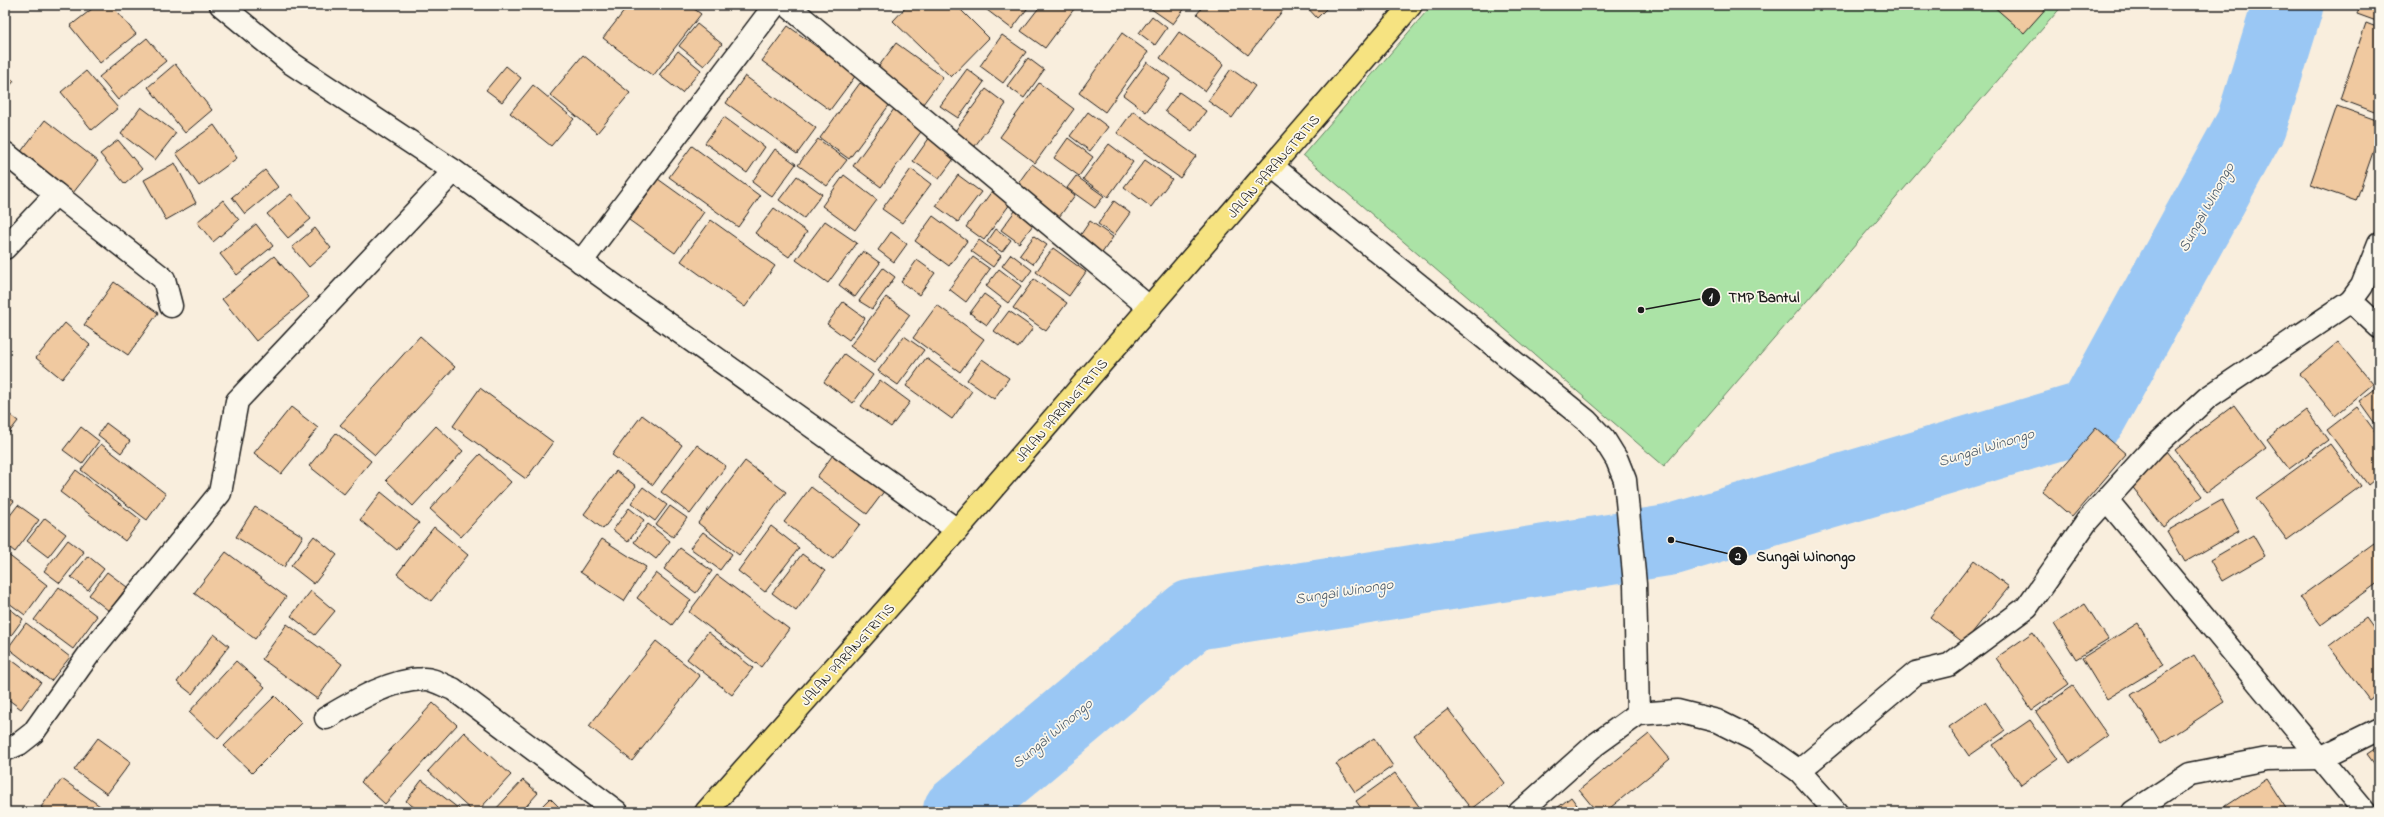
<svg xmlns="http://www.w3.org/2000/svg" width="2384" height="817" viewBox="0 0 2384 817" font-family="'Indie Flower',sans-serif">
	<style>
		.green { fill: #abe3a6; stroke: #648061 }
		.lines { fill: none; stroke-linecap: round; stroke-linejoin: round }
		.river { stroke: #9ac7f4; stroke-width: 71 }
		.building { fill: #f0c9a0; stroke: #1c1c1c }
		.street-casing { stroke: #1c1c1c; stroke-width: 25 }
		.primary-casing { stroke: #1c1c1c; stroke-width: 25 }
		.street { stroke: #fbf7ec; stroke-width: 22 }
		.primary { stroke: #f6e381; stroke-width: 22 }
		.labels { text-anchor: middle; stroke-width: 3.5; stroke-linejoin: round; paint-order: stroke }
		.street-label { font-size: 14px; fill: #1c1c1c; stroke: #fbf7ec }
		.water-label { font-size: 15px; font-style: italic; fill: #485868; stroke: #fbf7ec }
		.leader { fill: none; stroke: #1c1c1c; stroke-width: 1.5 }
		.callout-dot { fill: #1c1c1c; stroke: #fbf7ec; stroke-width: 1.5 }
		.mark-label { font-size: 12px; text-anchor: middle; font-weight: bold; fill: #fff }
		.callout-label { font-size: 15px; text-anchor: middle; font-weight: bold; fill: #1c1c1c; stroke: #fbf7ec; stroke-width: 3.5; stroke-linejoin: round; paint-order: stroke }
	</style>
	<rect width="100%" height="100%" fill="#f9eedd"/>
	<filter id="ink" filterUnits="userSpaceOnUse"><feTurbulence type="fractalNoise" baseFrequency=".025" numOctaves="2"/><feDisplacementMap in="SourceGraphic" scale="8" xChannelSelector="R" yChannelSelector="G"/><feConvolveMatrix kernelMatrix="1 2 1 2 8 2 1 2 1" color-interpolation-filters="sRGB"/></filter>
	<g filter="url(#ink)">
		<!-- green -->
		<polygon class="green" points="1432,5 2063,5 1664,466 1303,155"/>
		<g class="lines">
			<!-- river -->
			<polyline class="river" points="958,812 1192,615 1671,540 2092,415 2251,125 2288,5"/>
		</g>
		<!-- building -->
		<g class="building">
			<polygon points="97,5 111,5 136,34 100,63 70,26"/>
			<polygon points="629,5 689,5 701,14 653,76 603,38"/>
			<polygon points="908,5 956,5 989,38 951,77 893,21"/>
			<polygon points="984,5 1030,5 1012,29 983,7"/>
			<polygon points="1041,5 1077,5 1045,48 1021,31"/>
			<polygon points="1153,5 1181,5 1185,8 1173,24 1150,8"/>
			<polygon points="1204,5 1287,5 1248,55 1197,14"/>
			<polygon points="1305,5 1330,5 1317,18"/>
			<polygon points="1992,5 2049,5 2024,33"/>
			<polygon points="2360,5 2379,5 2379,22 2357,14"/>
			<polygon points="1152,16 1167,28 1155,45 1139,33"/>
			<polygon points="2366,23 2379,28 2377,113 2340,99"/>
			<polygon points="697,24 722,44 704,66 679,46"/>
			<polygon points="788,26 856,75 830,110 762,61"/>
			<polygon points="1179,32 1224,64 1205,91 1160,58"/>
			<polygon points="1122,33 1148,52 1105,112 1079,93"/>
			<polygon points="1002,35 1026,52 1003,83 980,66"/>
			<polygon points="147,38 166,61 118,100 99,77"/>
			<polygon points="896,43 943,77 923,104 876,70"/>
			<polygon points="678,51 701,70 682,93 659,75"/>
			<polygon points="583,55 630,93 597,133 550,95"/>
			<polygon points="1028,58 1044,70 1024,98 1007,86"/>
			<polygon points="1147,62 1170,79 1146,112 1123,95"/>
			<polygon points="175,64 212,110 185,133 148,87"/>
			<polygon points="506,66 521,78 502,102 486,90"/>
			<polygon points="967,69 984,82 958,118 940,106"/>
			<polygon points="1231,69 1255,86 1232,118 1208,101"/>
			<polygon points="86,71 118,108 92,130 61,92"/>
			<polygon points="5,74 14,81 5,92"/>
			<polygon points="745,76 816,128 797,154 726,103"/>
			<polygon points="860,83 890,104 849,159 820,138"/>
			<polygon points="1039,83 1074,109 1035,163 1000,137"/>
			<polygon points="533,85 574,119 551,146 510,113"/>
			<polygon points="986,89 1006,104 972,150 952,135"/>
			<polygon points="1179,92 1206,111 1192,131 1165,111"/>
			<polygon points="2337,106 2379,121 2379,135 2356,201 2310,185"/>
			<polygon points="141,107 176,133 155,160 121,134"/>
			<polygon points="894,109 923,129 881,187 853,166"/>
			<polygon points="1133,111 1196,156 1180,178 1117,133"/>
			<polygon points="1088,112 1108,127 1090,151 1070,136"/>
			<polygon points="724,117 765,147 747,173 705,143"/>
			<polygon points="45,120 98,161 73,193 20,153"/>
			<polygon points="214,125 237,158 199,186 176,153"/>
			<polygon points="930,137 956,156 939,179 913,161"/>
			<polygon points="1068,138 1093,157 1079,176 1054,158"/>
			<polygon points="818,139 847,160 827,186 798,165"/>
			<polygon points="118,140 142,169 125,184 100,154"/>
			<polygon points="1109,144 1133,162 1108,197 1083,179"/>
			<polygon points="692,146 760,196 738,227 669,177"/>
			<polygon points="775,149 796,164 772,197 752,182"/>
			<polygon points="1145,160 1172,179 1151,207 1124,187"/>
			<polygon points="175,163 196,203 166,220 144,180"/>
			<polygon points="1032,164 1075,195 1057,220 1014,189"/>
			<polygon points="911,169 931,184 902,223 882,209"/>
			<polygon points="265,170 278,187 245,214 232,197"/>
			<polygon points="844,175 877,200 855,230 822,206"/>
			<polygon points="958,175 981,192 958,222 936,206"/>
			<polygon points="797,176 822,194 804,218 779,200"/>
			<polygon points="1076,176 1104,196 1095,208 1067,188"/>
			<polygon points="658,179 704,212 675,253 629,220"/>
			<polygon points="992,191 1010,204 984,240 966,227"/>
			<polygon points="291,194 311,219 288,238 267,214"/>
			<polygon points="223,200 239,220 213,242 197,222"/>
			<polygon points="1114,201 1130,213 1114,235 1098,224"/>
			<polygon points="774,208 807,232 789,257 755,233"/>
			<polygon points="1015,211 1033,225 1019,243 1001,230"/>
			<polygon points="933,216 967,241 949,266 915,241"/>
			<polygon points="711,220 775,266 745,307 681,261"/>
			<polygon points="825,221 857,243 828,283 796,260"/>
			<polygon points="1090,221 1113,237 1100,256 1077,240"/>
			<polygon points="256,224 273,246 237,275 220,254"/>
			<polygon points="315,228 331,248 309,267 292,247"/>
			<polygon points="996,229 1011,240 1002,252 987,242"/>
			<polygon points="891,232 907,244 894,262 878,250"/>
			<polygon points="1034,236 1047,245 1033,264 1020,255"/>
			<polygon points="979,240 1001,256 993,267 971,251"/>
			<polygon points="1053,248 1086,272 1069,296 1036,272"/>
			<polygon points="863,251 880,263 855,297 839,285"/>
			<polygon points="1011,254 1032,270 1023,282 1002,266"/>
			<polygon points="274,256 309,297 256,341 222,299"/>
			<polygon points="973,257 990,269 966,302 949,289"/>
			<polygon points="917,260 935,273 919,295 901,282"/>
			<polygon points="883,268 895,277 872,309 859,301"/>
			<polygon points="999,269 1021,286 1008,303 986,286"/>
			<polygon points="1034,279 1067,303 1046,331 1013,308"/>
			<polygon points="114,282 158,313 128,355 84,325"/>
			<polygon points="984,294 1001,306 987,325 970,313"/>
			<polygon points="886,297 910,315 874,363 850,346"/>
			<polygon points="843,302 865,318 849,340 827,324"/>
			<polygon points="937,305 984,339 960,372 913,338"/>
			<polygon points="1009,311 1033,328 1018,348 994,331"/>
			<polygon points="65,323 90,345 62,379 36,358"/>
			<polygon points="420,336 455,367 375,455 340,425"/>
			<polygon points="904,336 924,350 898,385 878,371"/>
			<polygon points="2338,342 2373,384 2335,416 2300,374"/>
			<polygon points="844,354 873,375 853,403 824,382"/>
			<polygon points="926,358 972,391 952,419 906,386"/>
			<polygon points="982,359 1009,378 994,399 967,380"/>
			<polygon points="880,380 910,402 891,427 861,406"/>
			<polygon points="2379,386 2379,429 2359,401"/>
			<polygon points="480,388 553,442 526,479 453,426"/>
			<polygon points="2234,405 2266,448 2207,492 2175,450"/>
			<polygon points="291,407 318,428 281,474 254,453"/>
			<polygon points="2357,407 2379,437 2379,476 2368,485 2327,430"/>
			<polygon points="2306,410 2328,440 2289,469 2267,439"/>
			<polygon points="5,411 18,421 5,438"/>
			<polygon points="642,415 682,445 653,485 612,455"/>
			<polygon points="106,423 130,441 121,453 98,435"/>
			<polygon points="436,426 463,451 413,506 386,480"/>
			<polygon points="81,427 99,441 82,464 63,450"/>
			<polygon points="2096,428 2126,454 2072,517 2042,491"/>
			<polygon points="336,433 371,461 344,494 309,466"/>
			<polygon points="101,444 166,494 147,520 81,470"/>
			<polygon points="2330,444 2361,486 2287,540 2256,498"/>
			<polygon points="697,445 726,466 690,514 661,492"/>
			<polygon points="2167,451 2202,496 2163,527 2128,481"/>
			<polygon points="835,452 885,490 867,514 817,477"/>
			<polygon points="480,454 511,482 461,537 430,509"/>
			<polygon points="745,461 786,492 739,555 698,523"/>
			<polygon points="76,470 141,520 125,541 60,492"/>
			<polygon points="616,471 636,486 603,529 584,514"/>
			<polygon points="643,487 667,505 655,521 631,503"/>
			<polygon points="811,487 860,524 833,559 784,522"/>
			<polygon points="381,492 419,523 397,550 360,520"/>
			<polygon points="5,494 14,501 5,512"/>
			<polygon points="2222,500 2239,531 2185,562 2167,531"/>
			<polygon points="18,505 39,520 15,552 5,544 5,522"/>
			<polygon points="670,506 687,518 673,537 656,525"/>
			<polygon points="255,507 303,536 284,567 236,537"/>
			<polygon points="629,508 644,520 628,542 613,530"/>
			<polygon points="45,518 66,534 48,557 27,541"/>
			<polygon points="648,524 670,541 656,559 634,542"/>
			<polygon points="771,526 799,548 765,592 738,571"/>
			<polygon points="434,527 468,555 431,601 397,574"/>
			<polygon points="703,532 732,554 720,570 690,548"/>
			<polygon points="2253,535 2265,556 2222,581 2210,560"/>
			<polygon points="314,536 337,555 314,584 291,566"/>
			<polygon points="602,539 646,567 624,601 580,572"/>
			<polygon points="68,540 84,552 60,583 44,571"/>
			<polygon points="2374,543 2379,549 2379,582 2321,625 2300,597"/>
			<polygon points="680,548 712,571 696,593 664,569"/>
			<polygon points="226,552 286,597 255,639 194,593"/>
			<polygon points="7,554 47,585 25,615 5,600"/>
			<polygon points="802,554 825,571 796,611 772,593"/>
			<polygon points="88,556 104,569 88,590 71,577"/>
			<polygon points="1974,560 2009,587 1964,643 1930,617"/>
			<polygon points="107,572 127,587 109,611 89,595"/>
			<polygon points="656,573 691,600 672,625 637,598"/>
			<polygon points="717,575 789,629 761,667 689,612"/>
			<polygon points="59,587 97,616 73,649 34,620"/>
			<polygon points="311,591 335,611 315,635 291,616"/>
			<polygon points="2085,604 2108,639 2076,659 2054,624"/>
			<polygon points="5,605 23,619 7,641 5,639"/>
			<polygon points="2366,618 2379,636 2379,692 2369,700 2329,646"/>
			<polygon points="26,623 70,657 51,681 8,648"/>
			<polygon points="2138,623 2163,665 2107,699 2082,658"/>
			<polygon points="287,624 342,664 317,699 262,659"/>
			<polygon points="708,632 753,668 732,695 687,659"/>
			<polygon points="2033,632 2069,684 2032,710 1996,658"/>
			<polygon points="214,634 229,646 192,694 177,682"/>
			<polygon points="656,641 700,676 632,761 589,726"/>
			<polygon points="5,655 41,682 21,709 5,697"/>
			<polygon points="2194,655 2224,702 2161,743 2131,695"/>
			<polygon points="236,661 265,687 218,739 189,712"/>
			<polygon points="2073,686 2108,736 2070,763 2036,712"/>
			<polygon points="275,696 302,723 252,773 224,746"/>
			<polygon points="1985,702 2005,731 1969,756 1949,727"/>
			<polygon points="433,703 457,725 385,804 361,782"/>
			<polygon points="5,705 10,709 5,716"/>
			<polygon points="1448,709 1505,783 1471,809 1414,735"/>
			<polygon points="2030,720 2058,759 2021,785 1993,745"/>
			<polygon points="464,732 511,775 477,812 473,812 428,771"/>
			<polygon points="1649,734 1670,759 1605,812 1597,812 1579,790"/>
			<polygon points="98,738 131,762 107,794 74,770"/>
			<polygon points="1374,738 1393,766 1355,792 1336,764"/>
			<polygon points="2379,746 2379,770 2367,754"/>
			<polygon points="1395,773 1423,812 1364,812 1356,801"/>
			<polygon points="62,779 100,806 95,812 48,812 41,807"/>
			<polygon points="2267,779 2287,810 2283,812 2217,812"/>
			<polygon points="422,780 463,812 420,812 406,801"/>
			<polygon points="523,780 538,793 521,812 493,812"/>
			<polygon points="1571,797 1582,812 1552,812"/>
			<polygon points="550,798 564,812 536,812"/>
		</g>
		<g class="lines">
			<!-- street casing -->
			<g class="street-casing">
				<g id="street">
					<polyline points="221,5 291,63 454,171 957,530"/>
					<polyline points="787,5 1150,308"/>
					<polyline points="5,153 56,194 5,248"/>
					<polyline points="1272,166 1587,421 1604,439 1617,460 1625,480 1635,584 1638,714"/>
					<polyline points="56,194 164,279 171,306"/>
					<polyline points="2379,243 2362,286 2351,301 2379,327"/>
					<polyline points="581,262 775,5"/>
					<polyline points="2107,500 2365,812"/>
					<path d="M 326,718 C 355,701 389,680 423,679 C 432,678 444,686 453,689 L 617,812"/>
					<polyline points="5,750 19,744 33,733 92,650 220,493 237,401 454,171"/>
					<polyline points="1799,771 1916,673 1949,665 2027,607 2087,521 2154,447 2207,398 2351,301"/>
					<polyline points="1520,812 1595,745 1638,714 1677,711 1717,721 1755,740 1799,771 1836,812"/>
					<polyline points="2133,812 2190,774 2267,759 2320,758 2379,729"/>
				</g>
			</g>
			<!-- primary casing -->
			<g class="primary-casing">
				<polyline id="primary" points="706,812 957,530 1411,5"/>
			</g>
			<!-- street -->
			<use href="#street" class="street"/>
			<!-- primary -->
			<use href="#primary" class="primary"/>
		</g>
	</g>
	<g class="labels">
		<!-- street labels -->
		<g class="street-label">
			<text transform="translate(1273 166) rotate(-49)" y="5">JALAN PARANGTRITIS</text>
			<text transform="translate(1061 410) rotate(-49)" y="5">JALAN PARANGTRITIS</text>
			<text transform="translate(847 654) rotate(-48)" y="5">JALAN PARANGTRITIS</text>
		</g>
		<!-- water labels -->
		<g class="water-label">
			<text transform="translate(2206 207) rotate(-61)" y="5">Sungai Winongo</text>
			<text transform="translate(1986 447) rotate(-17)" y="5">Sungai Winongo</text>
			<text transform="translate(1344 591) rotate(-9)" y="5">Sungai Winongo</text>
			<text transform="translate(1052 733) rotate(-40)" y="5">Sungai Winongo</text>
		</g>
	</g>
	<!-- callouts -->
	<path class="leader" d="M1641 310L1711 297M1671 540L1738 556"/>
	<g class="callout-dot">
		<circle cx="1641" cy="310" r="4"/>
		<circle cx="1671" cy="540" r="4"/>
		<circle cx="1711" cy="297" r="10"/>
		<circle cx="1738" cy="556" r="10"/>
	</g>
	<g class="mark-label">
		<text x="1711" y="301">1</text>
		<text x="1738" y="560">2</text>
	</g>
	<g class="callout-label">
		<text x="1764" y="302">TMP Bantul</text>
		<text x="1806" y="561">Sungai Winongo</text>
	</g>
	<!-- margin -->
	<rect width="2384" height="817" fill="none" stroke="#fbf7ec" stroke-width="20"/>
	<rect x="10" y="10" width="2364" height="797" fill="none" stroke="#1c1c1c" stroke-width="1.5" filter="url(#ink)"/>
</svg>
